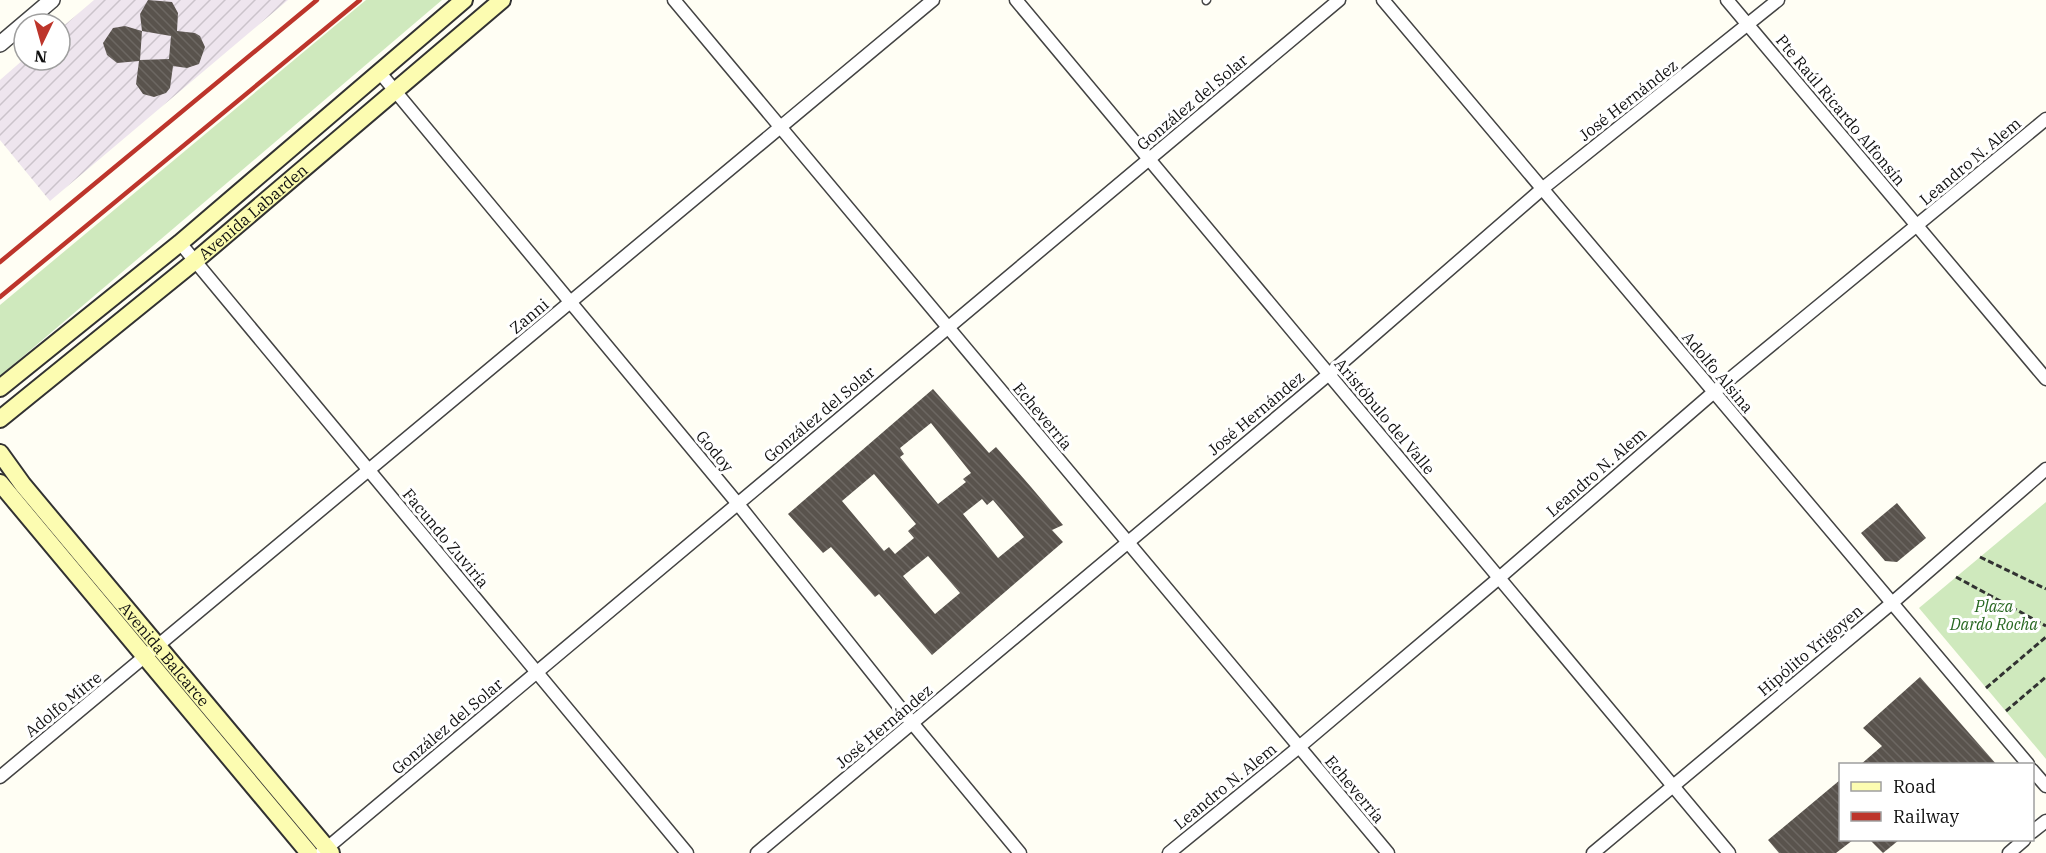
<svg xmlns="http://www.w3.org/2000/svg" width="2046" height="853" viewBox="0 0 2046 853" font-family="'IBM Plex Serif',serif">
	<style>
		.industrial { fill: url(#industrial-furrows) }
		.grass { fill: #cfe9bd }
		.building { fill: url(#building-back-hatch); fill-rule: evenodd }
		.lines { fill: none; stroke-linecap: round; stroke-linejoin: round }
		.service-casing { stroke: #434343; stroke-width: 9 }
		.minor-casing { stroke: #434343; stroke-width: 15 }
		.tertiary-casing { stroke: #434343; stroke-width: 18 }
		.secondary-casing { stroke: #323232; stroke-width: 20 }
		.path { stroke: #323232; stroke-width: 3; stroke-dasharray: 6 3; stroke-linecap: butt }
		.service { stroke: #fff; stroke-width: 6 }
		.minor { stroke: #fff; stroke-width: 12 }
		.tertiary { stroke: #fff; stroke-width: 15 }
		.secondary { stroke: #fcfcb1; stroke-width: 16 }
		.rail { stroke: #bd352b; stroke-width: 4.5 }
		.labels { text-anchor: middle; stroke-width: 6; stroke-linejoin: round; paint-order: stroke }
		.street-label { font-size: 16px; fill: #101010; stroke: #fff }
		.park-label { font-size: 16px; font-style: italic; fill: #276721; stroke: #fff }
	</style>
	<defs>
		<pattern id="industrial-furrows" width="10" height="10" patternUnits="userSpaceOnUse" patternTransform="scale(1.5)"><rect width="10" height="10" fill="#eee5ee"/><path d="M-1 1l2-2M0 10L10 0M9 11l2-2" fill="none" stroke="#cbc3cb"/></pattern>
		<pattern id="building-back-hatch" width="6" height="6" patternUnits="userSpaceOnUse" patternTransform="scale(1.5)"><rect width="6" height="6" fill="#59534d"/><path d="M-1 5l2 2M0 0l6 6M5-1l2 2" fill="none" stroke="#6c6762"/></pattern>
	</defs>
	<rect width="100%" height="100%" fill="#fffef4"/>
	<!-- industrial -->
	<polygon class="industrial" points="94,0 288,0 50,201 0,140 0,80 24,59 60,60 60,29"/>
	<!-- grass -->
	<g class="grass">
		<polygon points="366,0 442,0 0,376 0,305"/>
		<polygon points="2046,502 2046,759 1919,608"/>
	</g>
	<!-- building -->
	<g class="building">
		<polygon points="148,0 172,2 178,13 177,31 195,33 200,36 205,47 199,64 187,68 173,66 170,88 166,93 154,97 143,94 136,84 139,61 117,63 107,55 103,43 113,28 125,26 142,31 140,60 169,59 171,36 142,31 140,14"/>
		<path d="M 933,389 L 989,453 L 996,447 L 1031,487 L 1063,525 L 1052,530 L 1063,542 L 932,655 L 879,594 L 875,597 L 831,547 L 823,553 L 788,514 ZM 931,423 L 971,473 L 963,479 L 966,482 L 938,504 L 900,457 L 904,454 L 900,448 ZM 874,474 L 916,524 L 908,531 L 914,538 L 895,554 L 889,547 L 884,551 L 842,501 ZM 982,499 L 987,505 L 993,500 L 1024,537 L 998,558 L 963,514 ZM 928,556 L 960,593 L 935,614 L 903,576 Z"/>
		<polygon points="1897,503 1926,538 1897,562 1885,561 1861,533"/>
		<polygon points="1920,677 1997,765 1860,765 1882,746 1863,728"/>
		<polygon points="1840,780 1840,840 1853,840 1836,853 1779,853 1768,840"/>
		<polygon points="1870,840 1899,840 1883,853"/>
	</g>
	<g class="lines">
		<!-- service casing -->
		<g class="service-casing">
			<polyline id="service" points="1206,1 1207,0"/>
		</g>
		<!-- minor casing -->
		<g class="minor-casing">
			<g id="minor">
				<polyline points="674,0 1388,853"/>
				<polyline points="1016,0 1729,853"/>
				<polyline points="1383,0 2028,764"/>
				<polyline points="1727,0 2046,379"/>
				<polyline points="381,74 738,504 913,724 1020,853"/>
				<polyline points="180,243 687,853"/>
				<polyline points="2032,770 2046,786"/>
				<polyline points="0,777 933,0"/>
				<polyline points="2032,832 2046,821"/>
				<polyline points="321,853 1339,0"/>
				<polyline points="757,853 1329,374 1542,189 1778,0"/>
				<polyline points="1169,853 1299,747 1499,578 1714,392 2046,119"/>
				<polyline points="1593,853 1892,603 2046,469"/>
				<polyline points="2009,853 2024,840"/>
			</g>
		</g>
		<!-- tertiary casing -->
		<g class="tertiary-casing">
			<polyline id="tertiary" points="0,44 52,0"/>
		</g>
		<!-- secondary casing -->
		<g class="secondary-casing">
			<g id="secondary">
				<polyline points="0,388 180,243 464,0"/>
				<path id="s1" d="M 0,419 L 195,261 L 502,0"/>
				<path id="s2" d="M 0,453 L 23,485 L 331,853"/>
				<polyline points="0,483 309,853"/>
			</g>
		</g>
		<!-- path -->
		<g class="path">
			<polyline points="1980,557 2046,589"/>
			<polyline points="1956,577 2046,626"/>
			<polyline points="1986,688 2046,637"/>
			<polyline points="2006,711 2046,677"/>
		</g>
		<!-- service -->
		<use href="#service" class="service"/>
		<!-- minor -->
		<use href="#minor" class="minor"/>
		<!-- tertiary -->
		<use href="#tertiary" class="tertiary"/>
		<!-- secondary -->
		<use href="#secondary" class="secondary"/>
		<!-- rail -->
		<g class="rail">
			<polyline points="0,262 317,0"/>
			<polyline points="0,297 360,0"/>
		</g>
	</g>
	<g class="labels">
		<!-- street labels -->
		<g class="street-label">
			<text transform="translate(1628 100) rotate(-38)" y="6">José Hernández</text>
			<text transform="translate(1192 102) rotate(-40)" y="6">González del Solar</text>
			<text transform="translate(1841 110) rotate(50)" y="6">Pte Raúl Ricardo Alfonsín</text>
			<text transform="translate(1970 161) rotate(-40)" y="6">Leandro N. Alem</text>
			<text dy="6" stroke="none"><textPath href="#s1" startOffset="327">Avenida Labarden</textPath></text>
			<text transform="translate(529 316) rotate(-40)" y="6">Zanni</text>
			<text transform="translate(1718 372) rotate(50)" y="6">Adolfo Alsina</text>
			<text transform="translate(1256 413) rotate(-40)" y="6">José Hernández</text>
			<text transform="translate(819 414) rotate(-40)" y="6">González del Solar</text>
			<text transform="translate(1043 416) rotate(50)" y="6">Echeverría</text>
			<text transform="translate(1385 416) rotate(50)" y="6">Aristóbulo del Valle</text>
			<text transform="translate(715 451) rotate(50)" y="6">Godoy</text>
			<text transform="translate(1596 472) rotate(-41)" y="6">Leandro N. Alem</text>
			<text transform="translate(446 538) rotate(50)" y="6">Facundo Zuviría</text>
			<text transform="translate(1810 650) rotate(-40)" y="6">Hipólito Yrigoyen</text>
			<text dy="6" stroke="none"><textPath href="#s2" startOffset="260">Avenida Balcarce</textPath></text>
			<text transform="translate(63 704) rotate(-39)" y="6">Adolfo Mitre</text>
			<text transform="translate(447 726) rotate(-40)" y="6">González del Solar</text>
			<text transform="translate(884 726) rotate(-40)" y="6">José Hernández</text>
			<text transform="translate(1225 786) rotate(-39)" y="6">Leandro N. Alem</text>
			<text transform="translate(1355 789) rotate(50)" y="6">Echeverría</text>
		</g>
		<!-- park labels -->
		<g class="park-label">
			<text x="1994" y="612">Plaza<tspan x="1994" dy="18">Dardo Rocha</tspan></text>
		</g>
	</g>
	<!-- legend -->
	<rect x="1839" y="763" width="195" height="78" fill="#ffffff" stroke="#9f9f9f" stroke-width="1.5"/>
	<rect x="1851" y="782" width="30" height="9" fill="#fcfcb1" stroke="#9f9f9f" stroke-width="1.5"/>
	<text x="1893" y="793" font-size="18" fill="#101010">Road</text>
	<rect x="1851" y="812" width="30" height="9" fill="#bd352b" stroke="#9f9f9f" stroke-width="1.5"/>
	<text x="1893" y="823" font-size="18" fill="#101010">Railway</text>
	<!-- north arrow -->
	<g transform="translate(42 42) rotate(185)"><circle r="28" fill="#ffffff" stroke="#9f9f9f" stroke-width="1.5"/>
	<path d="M0-4.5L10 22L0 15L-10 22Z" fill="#bd352b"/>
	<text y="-9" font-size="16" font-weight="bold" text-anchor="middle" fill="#101010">N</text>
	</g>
</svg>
